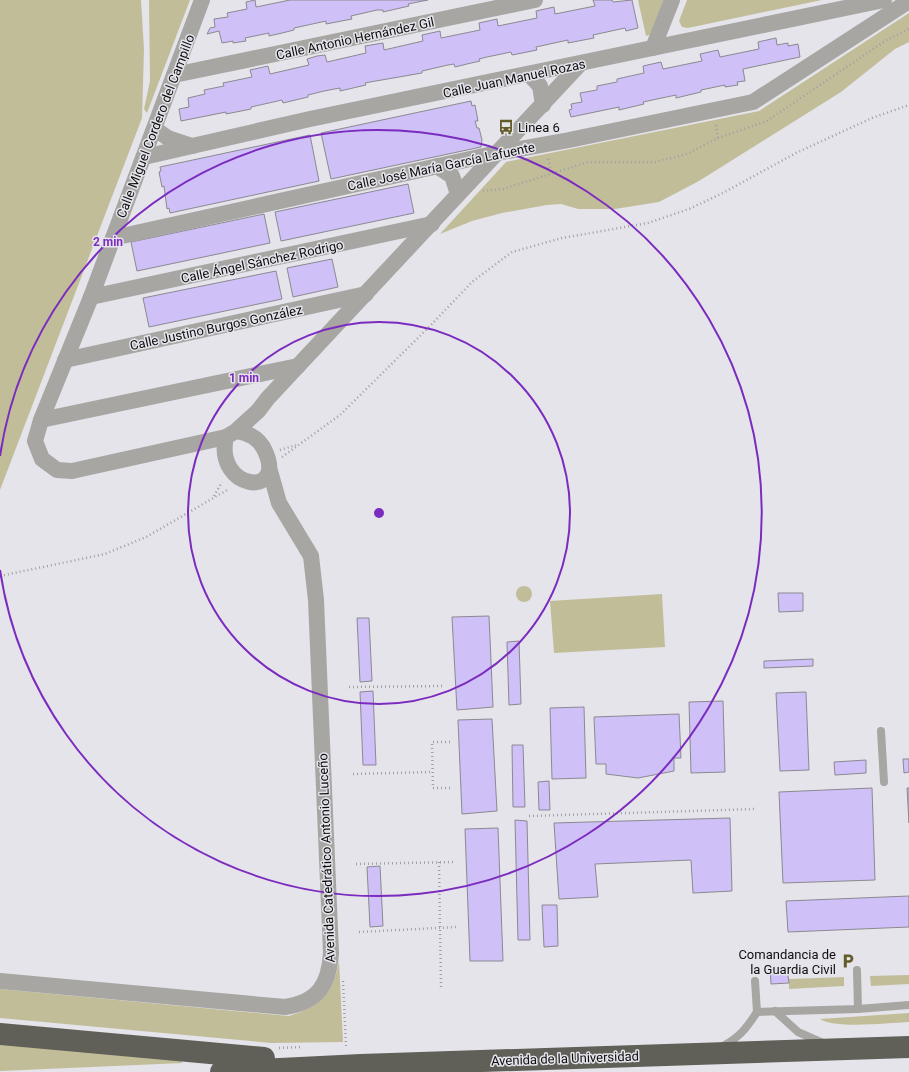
<svg xmlns="http://www.w3.org/2000/svg" width="909" height="1072" viewBox="0 0 909 1072" font-family="Roboto,sans-serif">
	<style>
		.green { fill: #c2bd99 }
		.building { fill: #d0c0f8; stroke: #8b8990 }
		.lines { fill: none; stroke-linecap: round; stroke-linejoin: round }
		.path { stroke: #9f9fa4; stroke-width: 2.5; stroke-dasharray: 1 3; stroke-linecap: butt }
		.lane { stroke: #a7a6a3; stroke-width: 8 }
		.street { stroke: #a7a6a3; stroke-width: 16 }
		.highway { stroke: #606059; stroke-width: 22 }
		.ring { fill: none; stroke: #7b2cbf; stroke-width: 2 }
		.labels { text-anchor: middle; stroke-width: 3; stroke-linejoin: round; paint-order: stroke }
		.street-label { font-size: 13px; fill: #0d0d0f; stroke: #e5e4eb }
		.poi-label { font-size: 13px; fill: #0d0d0f; stroke: #e5e4eb; text-anchor: start }
		.centre { fill: #7b2cbf; stroke: #e5e4eb; stroke-width: 2 }
		.ring-label { font-size: 12px; text-anchor: middle; font-weight: bold; fill: #7b2cbf; stroke: #e5e4eb; stroke-width: 3; stroke-linejoin: round; paint-order: stroke }
	</style>
	<rect width="100%" height="100%" fill="#e5e4eb"/>
	<!-- green -->
	<g class="green">
		<polygon points="0,0 141,0 144,49 142,118 0,490"/>
		<polygon points="149,0 190,0 147,113 144,109 150,81"/>
		<polygon points="638,0 664,0 652,34 646,36"/>
		<polygon points="687,0 822,0 688,28 682,27 679,21"/>
		<polygon points="909,13 909,42 895,49 841,92 699,181 659,202 615,209 578,209 561,204 547,205 502,213 472,221 440,234 506,162 759,111"/>
		<circle cx="524" cy="594" r="8"/>
		<polygon points="662,594 665,647 554,653 550,601"/>
		<path d="M 339,961 L 343,1042 L 271,1043 L 0,1018 L 0,989 L 289,1016 C 321,1006 333,995 339,961 Z"/>
		<polygon points="909,975 909,984 871,986 870,976"/>
		<polygon points="844,977 844,986 789,989 789,979"/>
		<path d="M 909,1013 L 909,1022 C 888,1023 835,1029 820,1019 Z"/>
		<polygon points="0,1043 178,1059 183,1063 0,1071"/>
	</g>
	<!-- building -->
	<g class="building">
		<polygon points="255,0 256,7 290,0 428,0 408,4 409,6 383,12 383,10 377,10 351,16 352,19 326,24 326,21 294,28 294,30 282,33 269,36 269,33 245,38 246,41 233,43 233,41 222,43 219,31 207,34 210,28 215,27 214,19 228,17 227,13 247,9 246,2"/>
		<polygon points="593,0 612,0 613,2 632,0 638,28 626,31 625,28 593,35 594,38 568,43 568,40 536,47 537,50 512,55 511,52 487,57 479,59 480,61 467,64 455,67 454,64 448,65 422,71 422,73 370,82 365,83 366,85 340,91 340,88 324,91 308,95 308,97 283,103 282,100 251,107 251,109 226,114 226,112 181,121 179,109 189,107 188,98 205,94 204,90 224,86 223,83 252,77 250,70 268,66 270,74 309,65 307,59 317,56 325,55 327,62 366,53 365,46 383,43 384,50 423,41 422,35 440,31 441,38 480,30 479,23 497,19 498,26 537,18 536,11 554,7 555,14 595,6"/>
		<polygon points="776,38 777,45 788,43 788,46 798,44 800,57 743,69 745,81 737,82 738,85 725,87 725,85 701,90 701,92 676,98 676,95 643,102 644,104 619,110 619,107 571,117 569,110 572,109 571,104 582,102 580,93 597,90 597,86 617,82 617,79 644,73 643,66 661,62 663,69 702,61 700,54 718,50 720,57 759,49 758,42"/>
		<polygon points="471,101 472,106 475,105 478,121 475,121 477,128 479,128 482,140 481,147 331,179 321,133"/>
		<polygon points="310,135 319,181 170,213 169,208 167,209 164,186 162,187 159,172 161,171 160,167"/>
		<polygon points="408,184 414,213 281,241 275,212"/>
		<polygon points="264,214 270,243 137,271 131,242"/>
		<polygon points="332,259 338,287 293,297 287,268"/>
		<polygon points="276,271 282,299 149,327 143,298"/>
		<polygon points="778,593 803,593 803,611 779,612"/>
		<polygon points="489,616 493,707 457,710 452,617"/>
		<polygon points="357,618 369,618 372,681 360,682"/>
		<polygon points="519,641 521,704 509,705 507,642"/>
		<polygon points="813,659 813,666 764,668 764,661"/>
		<polygon points="373,691 376,765 363,765 360,692"/>
		<polygon points="806,692 809,770 780,771 776,693"/>
		<polygon points="723,701 725,772 691,773 689,702"/>
		<polygon points="584,707 586,778 552,779 550,708"/>
		<polygon points="679,714 681,758 674,758 674,771 638,778 606,774 606,764 596,764 594,717"/>
		<polygon points="492,719 497,811 462,814 458,720"/>
		<polygon points="512,745 523,745 525,807 513,807"/>
		<polygon points="903,759 909,759 909,772 904,773"/>
		<polygon points="866,760 866,773 835,775 834,762"/>
		<polygon points="549,781 550,810 539,810 538,782"/>
		<polygon points="872,788 875,880 783,883 779,792"/>
		<polygon points="907,788 909,788 909,823"/>
		<polygon points="730,818 732,891 693,893 691,860 595,864 598,897 559,899 554,823"/>
		<polygon points="515,820 527,821 530,940 518,940"/>
		<polygon points="498,828 503,961 470,961 465,829"/>
		<polygon points="380,866 383,926 370,927 367,867"/>
		<polygon points="909,896 909,927 788,932 786,901"/>
		<polygon points="542,905 557,905 558,946 544,947"/>
		<polygon points="787,967 789,983 771,984 770,969"/>
	</g>
	<g class="lines">
		<!-- path -->
		<g class="path">
			<polyline points="716,125 718,138"/>
			<polyline points="548,159 552,174"/>
			<polyline points="483,191 503,189 588,162 655,162 687,154 718,138 767,121 885,41 909,29"/>
			<polyline points="280,450 296,445"/>
			<polyline points="282,457 340,415 430,326 472,282 512,252 562,238 648,223 689,209 723,193 796,153 872,118 909,105"/>
			<polyline points="214,496 222,482"/>
			<polyline points="0,576 105,554 146,537 229,489"/>
			<polyline points="349,687 443,686"/>
			<polyline points="353,774 432,772"/>
			<polyline points="450,788 433,788 432,742 450,742"/>
			<polyline points="529,816 756,809"/>
			<polyline points="439,862 441,987"/>
			<polyline points="356,864 455,862"/>
			<polyline points="359,932 457,927"/>
			<polyline points="343,981 346,1046"/>
			<polyline points="279,1048 302,1047"/>
		</g>
		<!-- lane -->
		<g class="lane">
			<polyline points="881,731 884,782"/>
			<polyline points="857,970 858,1009"/>
			<polyline points="755,981 757,1012 858,1009 909,1005"/>
			<polyline points="775,1011 798,1032 823,1043"/>
			<path d="M 721,1047 C 739,1038 746,1029 757,1012"/>
		</g>
		<!-- street -->
		<g class="street">
			<polyline points="202,0 91,297 41,420 35,441 42,459 57,470 72,471 226,437"/>
			<polyline points="653,48 672,0"/>
			<polyline points="529,74 540,86 543,105"/>
			<polyline points="174,75 535,0"/>
			<polyline points="155,129 168,138 192,146"/>
			<polyline points="144,157 310,119 884,0"/>
			<polyline points="437,166 452,176 458,194"/>
			<polyline points="113,238 497,153 569,140 753,102 909,1"/>
			<polyline points="91,297 432,224"/>
			<polyline points="65,360 366,294"/>
			<polyline points="41,420 298,366"/>
			<path d="M 236,431 C 249,433 259,438 265,451 C 287,499 214,490 226,437 L 236,431 L 258,411 L 268,398 L 580,64"/>
			<path d="M 0,981 L 285,1007 C 318,1002 329,985 331,953 L 316,600 L 311,556 L 279,503 L 270,471"/>
		</g>
		<!-- highway -->
		<g class="highway">
			<polyline points="0,1034 264,1058"/>
			<polyline points="221,1072 361,1065 909,1047"/>
		</g>
	</g>
	<!-- distance rings -->
	<g class="ring">
		<circle cx="379" cy="513" r="191"/>
		<path d="M0 456A383 383 0 1 1 0 570"/>
	</g>
	<!-- icons -->
	<defs>
		<g id="bus-bare" transform="scale(1.2)"><path d="M-5-6H5V4H4V6H2V4H-2V6H-4V4H-5ZM-3.5-4V0h7V-4ZM-3.5 1.2v1.5H-2V1.2ZM2 1.2v1.5H3.5V1.2Z" fill="#635c28" stroke="#e5e4eb" stroke-width="2.5" paint-order="stroke"/></g>
		<g id="parking-bare" transform="scale(1.2)"><path d="M-3.5-5.5H1a3.5 3.5 0 0 1 0 7H-1V5.5H-3.5ZM-1-3.4V-.6H.8a1.4 1.4 0 0 0 0-2.8Z" fill="#635c28" stroke="#e5e4eb" stroke-width="2.5" paint-order="stroke"/></g>
	</defs>
	<g fill-rule="evenodd">
		<use href="#bus-bare" x="506" y="127"/>
		<use href="#parking-bare" x="848" y="961"/>
	</g>
	<g class="labels">
		<!-- street labels -->
		<g class="street-label">
			<text transform="translate(355 38) rotate(-12)" y="5">Calle Antonio Hernández Gil</text>
			<text transform="translate(514 78) rotate(-12)" y="5">Calle Juan Manuel Rozas</text>
			<text transform="translate(155 126) rotate(-69)" y="5">Calle Miguel Cordero del Campillo</text>
			<text transform="translate(441 166) rotate(-12)" y="5">Calle José María García Lafuente</text>
			<text transform="translate(262 261) rotate(-12)" y="5">Calle Ángel Sánchez Rodrigo</text>
			<text transform="translate(216 327) rotate(-12)" y="5">Calle Justino Burgos González</text>
			<text transform="translate(326 858) rotate(-92)" y="5">Avenida Catedrático Antonio Luceño</text>
			<text transform="translate(565 1058) rotate(-2)" y="5">Avenida de la Universidad</text>
		</g>
		<!-- poi labels -->
		<g class="poi-label">
			<text x="518" y="132">Linea 6</text>
			<text x="836" y="959" text-anchor="end">Comandancia de<tspan x="836" dy="15">la Guardia Civil</tspan></text>
		</g>
	</g>
	<circle cx="379" cy="513" r="6" class="centre"/>
	<g class="ring-label">
		<text x="108" y="246">2 min</text>
		<text x="244" y="382">1 min</text>
	</g>
</svg>
